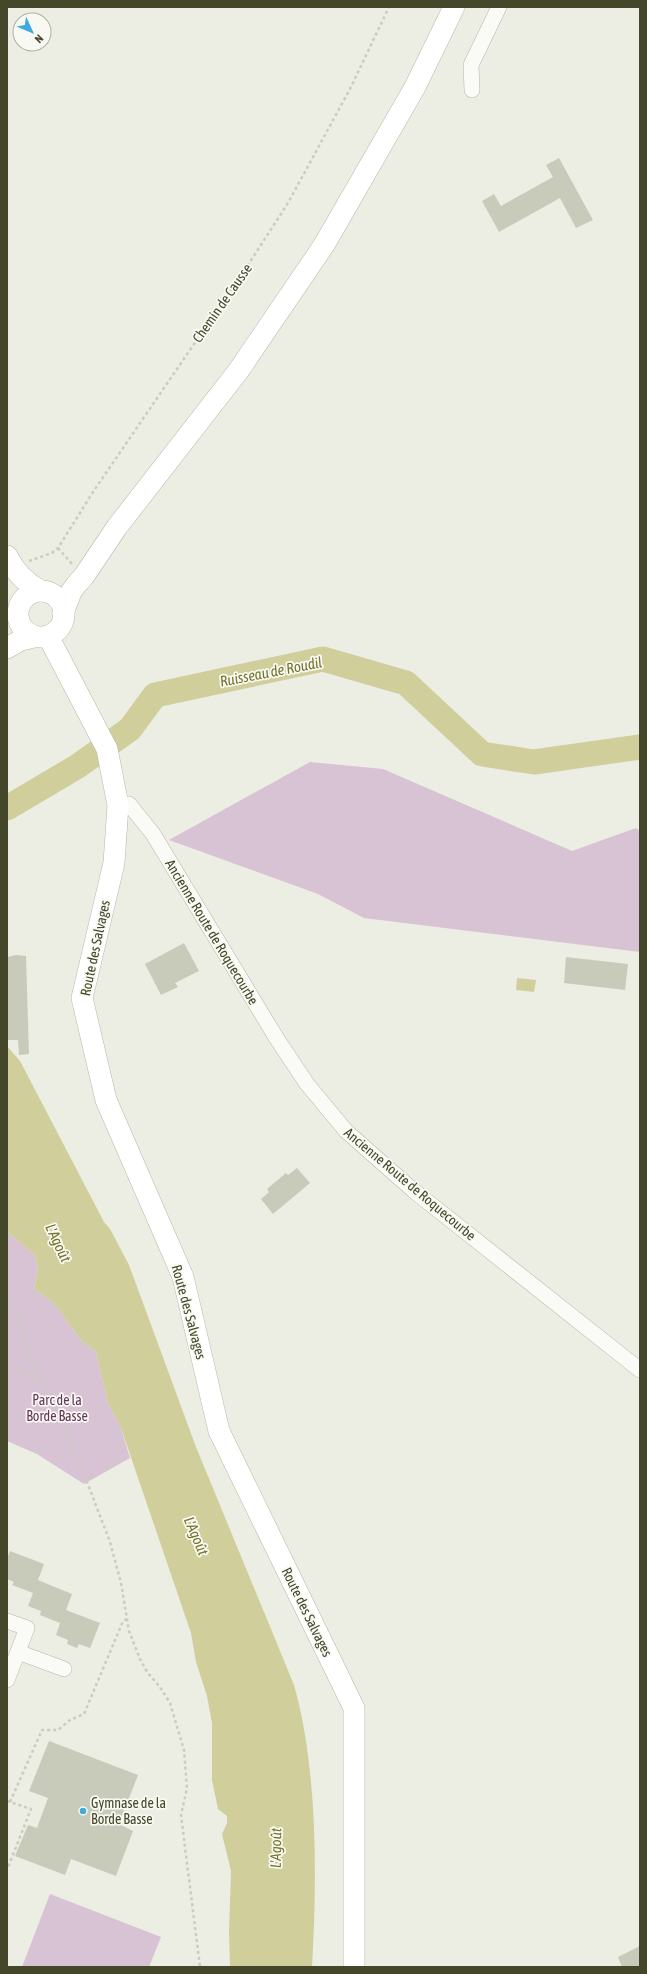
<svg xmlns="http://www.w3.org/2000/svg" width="647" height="1974" viewBox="0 0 647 1974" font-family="'Asap Condensed',sans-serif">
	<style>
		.green { fill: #d7c3d3 }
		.water { fill: #d0ce9b }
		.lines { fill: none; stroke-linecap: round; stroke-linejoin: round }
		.river { stroke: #d0ce9b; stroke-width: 25 }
		.building { fill: #c9cbba }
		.street-casing { stroke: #b6b8a7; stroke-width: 16 }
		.secondary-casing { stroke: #b6b8a7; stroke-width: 22 }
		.path { stroke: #cbcbc1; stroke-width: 2.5; stroke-dasharray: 3 3; stroke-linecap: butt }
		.street { stroke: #fafaf7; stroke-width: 15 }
		.secondary { stroke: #fff; stroke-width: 21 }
		.poi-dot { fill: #3eabdc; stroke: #f9f9f3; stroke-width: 1.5 }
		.labels { text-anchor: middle; stroke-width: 3.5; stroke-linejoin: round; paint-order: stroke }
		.street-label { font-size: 14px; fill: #444729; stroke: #f9f9f3 }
		.park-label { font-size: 14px; fill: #643557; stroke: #f9f9f3 }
		.poi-label { font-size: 14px; fill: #444729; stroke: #f9f9f3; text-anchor: start }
		.water-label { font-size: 15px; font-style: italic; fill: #74752b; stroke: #f9f9f3 }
	</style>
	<rect width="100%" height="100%" fill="#ecede3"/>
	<!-- green -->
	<g class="green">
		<polygon points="310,762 383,769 572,851 636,828 640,831 640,952 364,918 318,894 169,840"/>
		<polygon points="7,1232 35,1255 38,1268 34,1289 53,1302 81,1340 96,1352 108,1403 120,1425 130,1458 84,1484 37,1454 7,1441"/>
		<polygon points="50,1894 161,1937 149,1967 22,1967"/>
	</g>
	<!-- water -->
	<g class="water">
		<polygon points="517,978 536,980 534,992 516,990"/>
		<path d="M 7,1046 L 20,1061 L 104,1222 L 110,1229 L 129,1265 L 196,1447 L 294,1685 C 318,1770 317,1878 312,1967 L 230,1967 L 229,1932 L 231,1871 L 222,1834 L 227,1823 L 227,1816 L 218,1809 L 212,1780 L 212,1723 L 207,1696 L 196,1662 L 191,1633 L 120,1425 L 108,1403 L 96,1352 L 81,1340 L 53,1302 L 34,1289 L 38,1268 L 35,1255 L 7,1232 Z"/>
	</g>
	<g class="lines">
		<!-- river -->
		<polyline class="river" points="7,808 78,766 130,729 155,695 323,659 406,683 482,754 534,762 640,747"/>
	</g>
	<!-- building -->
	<g class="building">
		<polygon points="559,158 593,220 576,228 560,198 499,232 482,201 494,194 501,206 553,177 546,165"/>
		<polygon points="184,943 199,971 175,983 178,987 161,995 145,964"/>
		<polygon points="16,955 26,956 29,1054 19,1055 18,1040 7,1040 7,957"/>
		<polygon points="566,957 628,964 625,990 564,983"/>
		<polygon points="297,1168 310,1183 273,1214 261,1199 269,1192 267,1189 286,1173 288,1175"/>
		<polygon points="10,1551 44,1564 38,1580 72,1594 66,1610 100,1623 90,1648 79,1644 77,1648 67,1644 68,1640 56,1635 60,1623 40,1615 41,1611 28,1606 33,1593 12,1585 14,1582 7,1579 7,1559"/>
		<polygon points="49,1741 138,1775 119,1824 133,1831 116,1876 71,1859 65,1875 15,1856 28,1825 37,1828 48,1798 29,1791"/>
		<polygon points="640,1946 640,1967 622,1967 618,1957"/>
	</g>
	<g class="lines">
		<!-- street casing -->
		<g class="street-casing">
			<g id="street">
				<polyline points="472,90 471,65 499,7"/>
				<polyline points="118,805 129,804 153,834 277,1039 307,1084 346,1131 414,1191 640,1370"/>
				<polyline points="7,1621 27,1628 7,1680"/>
				<polyline points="18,1652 64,1669"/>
			</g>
		</g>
		<!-- secondary casing -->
		<g class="secondary-casing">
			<g id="secondary">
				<path d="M 7,556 C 15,572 25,583 41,591"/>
				<circle cx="41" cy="614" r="23"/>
				<polyline points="63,613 71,592 76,585 84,576 117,527 239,370 324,245 415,87 454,7"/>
				<polyline points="48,636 107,749 118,805 114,863 82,998 106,1100 183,1277 219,1431 354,1708 354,1967"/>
				<polyline points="7,648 21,640 34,637"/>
			</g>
		</g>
		<!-- path -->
		<g class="path">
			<polyline points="58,548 72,564"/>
			<polyline points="29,561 52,553 58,548 93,492 248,265 288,203 350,89 389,7"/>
			<polyline points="7,1293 40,1376 84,1474 110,1542 121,1583 129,1631 140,1659 147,1672 160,1687 170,1703 184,1750 187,1788 181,1815 200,1967"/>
			<polyline points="7,1361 36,1378 40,1376"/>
			<polyline points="7,1801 31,1809 7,1870"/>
			<polyline points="10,1802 42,1730 58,1730 70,1720 84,1714 123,1621 127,1619"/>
		</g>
		<!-- street -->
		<use href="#street" class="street"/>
		<!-- secondary -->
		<use href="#secondary" class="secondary"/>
	</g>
	<!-- markers -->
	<circle class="poi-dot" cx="83" cy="1811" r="4"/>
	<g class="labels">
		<!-- street labels -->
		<g class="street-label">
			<text transform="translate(222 303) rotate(-55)" y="5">Chemin de Causse</text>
			<text transform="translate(212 932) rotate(59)" y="5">Ancienne Route de Roquecourbe</text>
			<text transform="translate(95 948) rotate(-78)" y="5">Route des Salvages</text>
			<text transform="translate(410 1184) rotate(40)" y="5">Ancienne Route de Roquecourbe</text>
			<text transform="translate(189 1312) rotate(75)" y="5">Route des Salvages</text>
			<text transform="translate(307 1612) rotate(64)" y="5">Route des Salvages</text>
		</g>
		<!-- park labels -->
		<g class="park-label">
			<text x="57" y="1405">Parc de la<tspan x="57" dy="16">Borde Basse</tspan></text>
		</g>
		<!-- poi labels -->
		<g class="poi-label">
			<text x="91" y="1808">Gymnase de la<tspan x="91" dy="16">Borde Basse</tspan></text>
		</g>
		<!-- water labels -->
		<g class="water-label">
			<text transform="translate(271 672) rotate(-11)" y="5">Ruisseau de Roudil</text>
			<text transform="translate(58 1243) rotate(65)" y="5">L'Agoût</text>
			<text transform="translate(196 1536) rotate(67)" y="5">L'Agoût</text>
			<text transform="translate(276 1848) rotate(-89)" y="5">L'Agoût</text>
		</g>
	</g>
	<!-- border -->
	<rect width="647" height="1974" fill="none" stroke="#444729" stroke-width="16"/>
	<!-- north arrow -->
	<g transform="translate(32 32) rotate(134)"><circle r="19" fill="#f9f9f3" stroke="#b1b2a2"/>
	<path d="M0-3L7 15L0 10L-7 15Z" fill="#3eabdc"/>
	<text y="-6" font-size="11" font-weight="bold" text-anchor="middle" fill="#444729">N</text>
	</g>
</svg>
